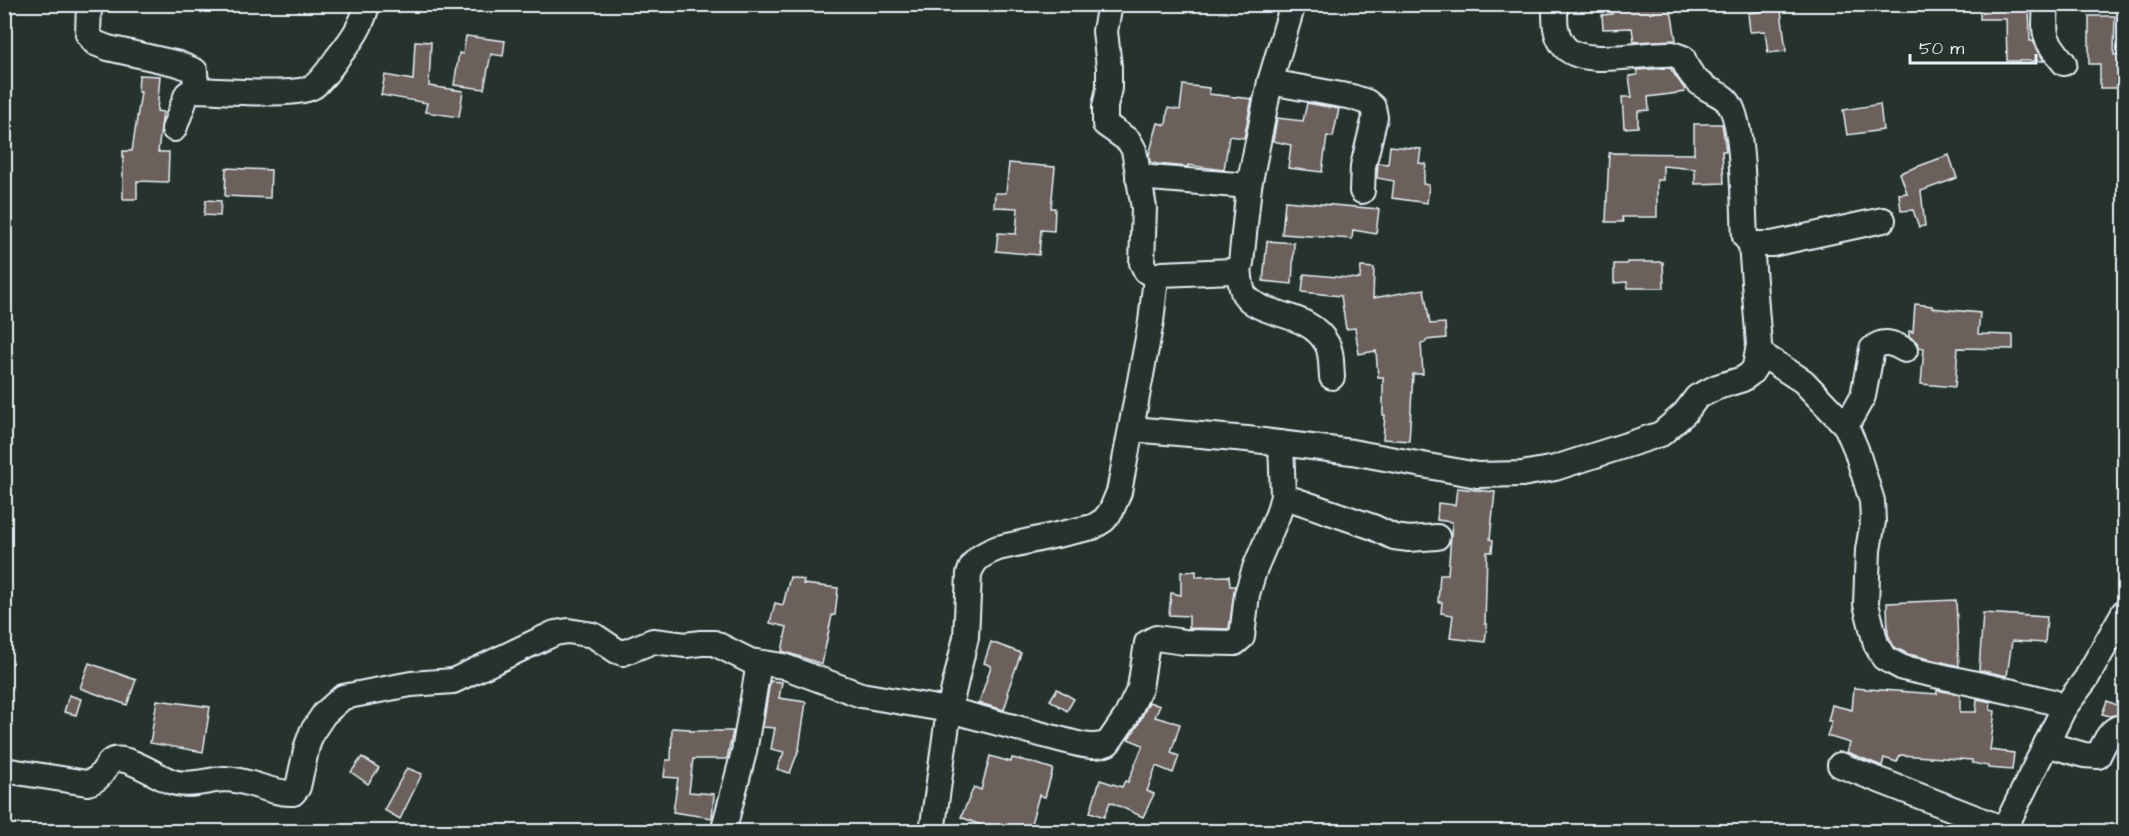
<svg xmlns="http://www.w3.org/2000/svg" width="2129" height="836" viewBox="0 0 2129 836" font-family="'Architects Daughter',sans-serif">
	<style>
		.building { fill: #6c605b; stroke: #e8f1f8; stroke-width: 1.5 }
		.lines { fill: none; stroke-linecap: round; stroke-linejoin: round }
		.minor-casing { stroke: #e8f1f8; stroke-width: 28 }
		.minor { stroke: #26332d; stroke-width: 24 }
	</style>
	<rect width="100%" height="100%" fill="#26332d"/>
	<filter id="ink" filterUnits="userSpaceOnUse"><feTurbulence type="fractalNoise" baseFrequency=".0167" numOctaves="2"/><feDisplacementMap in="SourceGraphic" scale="12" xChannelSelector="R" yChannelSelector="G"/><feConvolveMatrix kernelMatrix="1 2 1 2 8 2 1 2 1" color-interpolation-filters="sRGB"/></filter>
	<g filter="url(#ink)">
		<!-- building -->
		<g class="building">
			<polygon points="1610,4 1670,4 1676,40 1634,42 1632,28 1603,29 1602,15 1612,14"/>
			<polygon points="1980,4 2029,4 2030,41 2033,41 2044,61 2007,61 2006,19 1980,19"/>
			<polygon points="1781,10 1786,51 1768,53 1765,31 1750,32 1748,13"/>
			<polygon points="2089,16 2115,16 2114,55 2124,54 2124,88 2100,88 2100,64 2089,64"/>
			<polygon points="466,36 505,41 503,56 491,54 484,89 454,85 459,53 463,54"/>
			<polygon points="415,41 431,42 429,86 463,91 459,117 425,112 427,103 381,95 385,75 413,80"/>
			<polygon points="1670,68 1684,88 1685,92 1648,97 1649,110 1638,111 1638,127 1624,128 1622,97 1632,97 1629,76 1637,75 1637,70"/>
			<polygon points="139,75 160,76 157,111 163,112 158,152 169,152 168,182 137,181 137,199 123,199 123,151 132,151 141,92 138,92"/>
			<polygon points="1183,85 1209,88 1209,94 1252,99 1244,138 1229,136 1224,170 1188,165 1188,167 1157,164 1150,162 1149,155 1158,123 1166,125 1168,108 1180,110"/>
			<polygon points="1307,103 1339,109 1333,137 1327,136 1322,172 1288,168 1291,145 1273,141 1277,118 1303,121"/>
			<polygon points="1880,104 1883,130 1847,135 1843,110"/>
			<polygon points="1694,124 1722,124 1726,151 1722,151 1724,183 1695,184 1695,169 1663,166 1663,180 1657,180 1657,217 1622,217 1623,222 1606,222 1609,153 1694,154"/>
			<polygon points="1390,146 1421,149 1419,163 1426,164 1423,184 1429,185 1427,203 1392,198 1394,181 1377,178 1378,163 1388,164"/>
			<polygon points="1949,155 1957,178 1921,191 1925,226 1919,227 1913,210 1901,211 1899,194 1907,193 1900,173"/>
			<polygon points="1009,163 1055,167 1051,208 1055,208 1054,231 1041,230 1039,255 996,251 998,233 1016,234 1018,208 994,207 995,193 1006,193"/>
			<polygon points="226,168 271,170 270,198 225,196"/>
			<polygon points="206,200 221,201 220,216 204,215"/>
			<polygon points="1285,201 1379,209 1376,234 1353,230 1352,239 1282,234"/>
			<polygon points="1267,241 1294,243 1292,284 1263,281"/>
			<polygon points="1627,262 1663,262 1664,288 1628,288 1627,282 1614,283 1614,264 1627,264"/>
			<polygon points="1361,267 1374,268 1373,298 1424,289 1430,324 1445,323 1446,338 1426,340 1426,342 1421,343 1423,374 1413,374 1409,441 1383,439 1385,415 1383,415 1383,377 1378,377 1376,351 1359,354 1355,328 1346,329 1341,296 1302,292 1304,274 1360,279"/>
			<polygon points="1915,304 1932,306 1932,308 1980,313 1978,334 2013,335 2013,349 1958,348 1955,387 1921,384 1924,348 1919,347 1917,342 1909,336 1909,331 1913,332"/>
			<polygon points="1457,488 1495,492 1490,539 1493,540 1492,552 1487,552 1485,624 1487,624 1485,642 1450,638 1453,615 1441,613 1442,602 1438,602 1440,574 1448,574 1452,522 1437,520 1438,503 1455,505"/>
			<polygon points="1196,571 1196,577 1229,576 1230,586 1235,586 1229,629 1189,628 1189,616 1169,615 1171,593 1181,595 1181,572"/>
			<polygon points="790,577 804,580 803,584 838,588 835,615 832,615 822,664 782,651 787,627 770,623 775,603 783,605"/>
			<polygon points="1956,600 1959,666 1908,654 1894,647 1888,634 1887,603"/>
			<polygon points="1983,613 2047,617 2045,643 2012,641 2007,676 1979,670"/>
			<polygon points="991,642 1021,653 1007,693 1009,694 1004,710 979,703 991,666 984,663"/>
			<polygon points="89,663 136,680 127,705 80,688"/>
			<polygon points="770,681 782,682 779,698 806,702 799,749 790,773 777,769 784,752 771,749 775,728 763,727"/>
			<polygon points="1854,688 1937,694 1937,690 1960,695 1960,712 1976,712 1977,699 1991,702 1990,710 1995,711 1990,750 2014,753 2012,770 1988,768 1988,766 1972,763 1972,760 1900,755 1897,762 1884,758 1882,766 1847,752 1850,743 1827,736 1832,721 1828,721 1832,705 1852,710"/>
			<polygon points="1057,689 1074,699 1067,711 1050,700"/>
			<polygon points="69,695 81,699 76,715 64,712"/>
			<polygon points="157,700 210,707 203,752 150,743"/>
			<polygon points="2107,701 2124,708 2124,713 2110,716 2102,714"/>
			<polygon points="1149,702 1160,706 1155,717 1180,724 1171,753 1179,756 1173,773 1156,766 1147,791 1154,794 1143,817 1110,802 1104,817 1090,812 1100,780 1122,787 1125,781 1128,782 1143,745 1128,739 1137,727"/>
			<polygon points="672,728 690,729 690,731 733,731 727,759 693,759 689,792 714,794 712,818 673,812 678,778 664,777 666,760 671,760"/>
			<polygon points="990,756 1011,762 1012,758 1031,762 1053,769 1045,797 1039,795 1029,831 990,831 990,829 961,817 974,787 981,790"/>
			<polygon points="362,757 379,768 368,784 351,772"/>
			<polygon points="407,768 422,774 400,819 384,810"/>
		</g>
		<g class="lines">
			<!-- minor casing -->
			<g class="minor-casing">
				<g id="minor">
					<polyline points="89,4 88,34 95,43 108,48 179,64 195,71 196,90"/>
					<polyline points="1110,4 1105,31 1109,67 1109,88 1105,107 1105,124 1129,141 1134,150 1144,208 1142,263 1146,271 1156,277"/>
					<path d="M 1555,4 C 1555,19 1554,33 1563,45 C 1580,69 1645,52 1672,54 L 1683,58 C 1687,71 1696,82 1708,89 C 1717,94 1725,96 1730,105 C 1744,127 1743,208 1745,237 L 1751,244 L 1772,244 L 1883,220"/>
					<path d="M 2046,4 C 2044,37 2043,37 2064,63"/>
					<polyline points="1270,82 1352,97 1367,102 1373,107 1375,117 1363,166 1362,191"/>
					<path d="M 174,129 L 187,94 L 193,90 C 217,90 298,98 314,86 C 323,79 331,67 338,57 C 351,41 363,25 367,4"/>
					<polyline points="1138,177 1249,186"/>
					<path d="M 1239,267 C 1240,275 1240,287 1244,294 C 1260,318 1309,310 1327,344 C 1332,353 1331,367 1332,377"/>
					<polyline points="1758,352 1803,381 1846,426 1856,449 1872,501 1873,521 1868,550 1866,604 1876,644 1884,658 1903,668 2013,692 2053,702 2064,708 2003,832"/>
					<path d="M 1846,426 L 1863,396 L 1872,349 C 1883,339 1893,343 1905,350"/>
					<polyline points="1132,429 1247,439 1352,452 1477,475 1522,474 1555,468 1661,434 1685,413 1697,397 1717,387 1743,379 1751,373 1755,367 1759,345 1751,244"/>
					<polyline points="1283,496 1373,527 1394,537 1409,539 1437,537"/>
					<polyline points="2064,708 2086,679 2124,612"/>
					<path d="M 2046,744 L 2084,755 L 2098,756 C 2104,745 2108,730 2121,727"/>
					<polyline points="1840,765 2004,829"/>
					<path d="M 4,770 L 87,783 C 105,779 104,763 114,760 C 128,756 157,776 170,781 C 187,788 207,780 225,779 C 248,779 270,794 293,793 L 298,787 L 307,746 L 312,732 L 324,714 L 343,697 L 411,684 L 453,681 L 529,645 L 555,633 L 568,631 L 593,635 L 617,651 L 623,653 L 653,641 L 686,645 L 701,643 L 714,643 L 750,661 L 783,666 L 861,695 L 949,710 L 1074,743 C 1086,746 1096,748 1108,743 L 1126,717 L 1140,688 L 1146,649 L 1147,643 L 1156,638 L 1184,642 L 1235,643 L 1242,637 L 1247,594 L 1255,568 L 1278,514 L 1283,496 L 1281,443"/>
					<polyline points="723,832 744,752 759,663"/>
					<path d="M 932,832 L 949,710 L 966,637 L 969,574 C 974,558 983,554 998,548 L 1093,527 L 1104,520 L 1111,511 L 1119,492 L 1151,322 L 1156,277 L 1162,274 L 1232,271 L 1239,267 L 1241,263 L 1249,186 L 1270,82 L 1293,4"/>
				</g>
			</g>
			<!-- minor -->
			<use href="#minor" class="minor"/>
		</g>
	</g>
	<!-- margin -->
	<rect width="2129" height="836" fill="none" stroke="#26332d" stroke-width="24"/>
	<rect x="12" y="12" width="2105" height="812" fill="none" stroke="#e8f1f8" stroke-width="2" filter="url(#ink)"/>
	<!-- scale -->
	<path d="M1910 54v9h126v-9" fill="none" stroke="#e8f1f8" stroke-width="3"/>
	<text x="1919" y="54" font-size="18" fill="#e8f1f8" stroke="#26332d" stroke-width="4.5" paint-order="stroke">50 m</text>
</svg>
